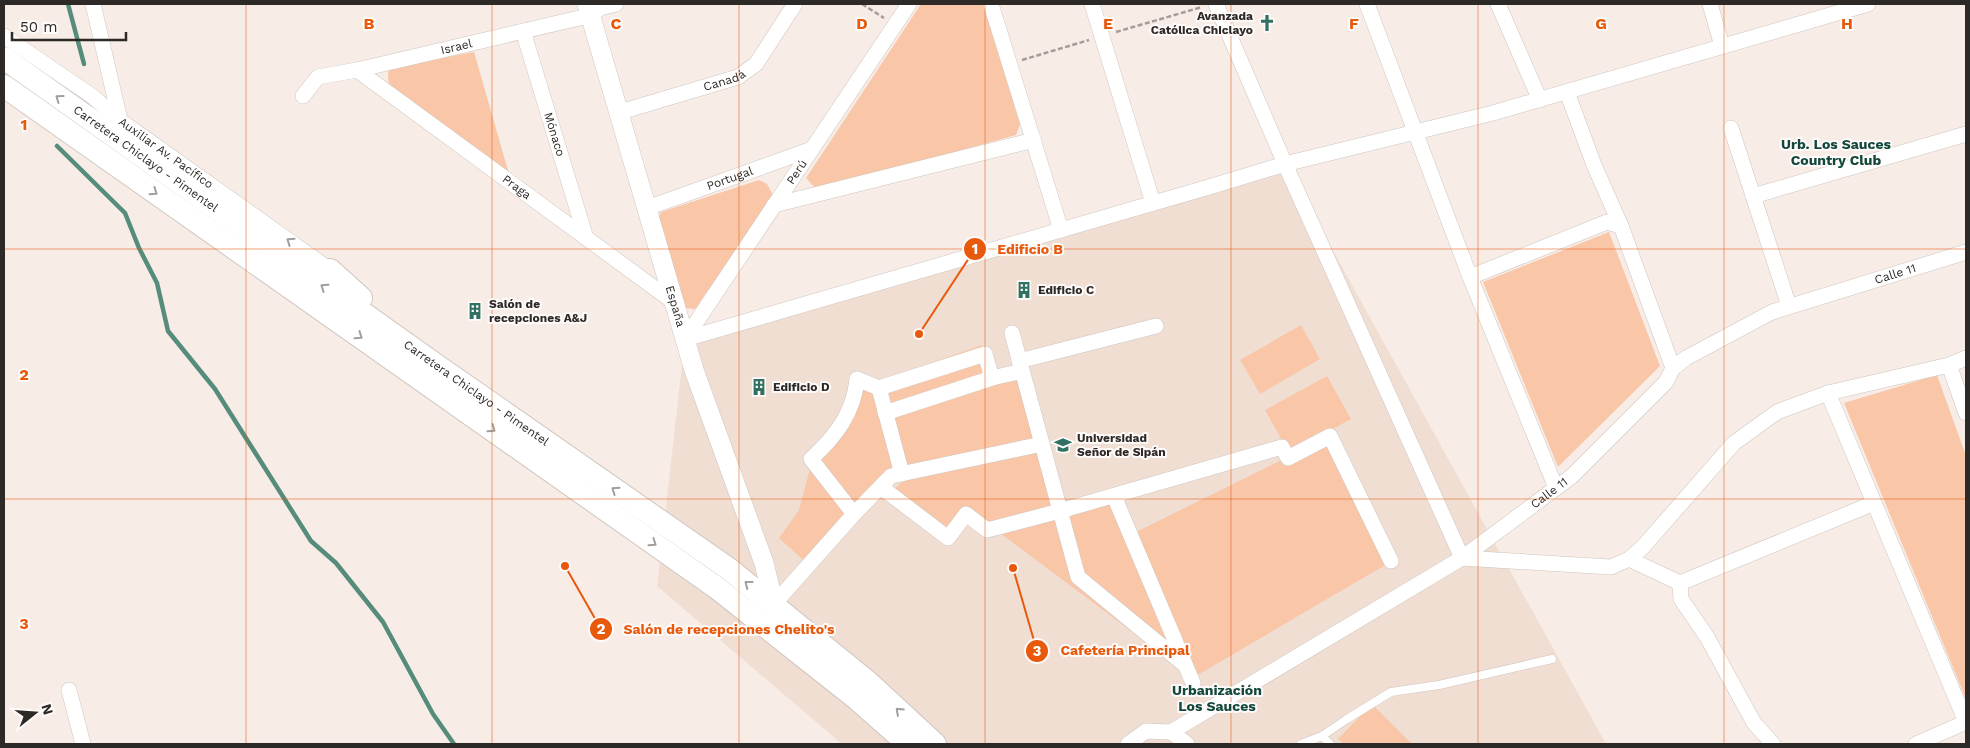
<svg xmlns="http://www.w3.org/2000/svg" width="1970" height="748" viewBox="0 0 1970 748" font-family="'Work Sans',sans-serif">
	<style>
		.built { fill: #f0ded3 }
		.green { fill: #f9c7a8 }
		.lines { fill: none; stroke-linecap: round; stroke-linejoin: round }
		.stream { stroke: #568c7c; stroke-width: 4.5 }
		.service-casing { stroke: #cfc5be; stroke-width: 9 }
		.minor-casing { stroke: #cfc5be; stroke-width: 16 }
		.tertiary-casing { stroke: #cfc5be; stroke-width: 20 }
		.primary-casing { stroke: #cfc5be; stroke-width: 24 }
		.path { stroke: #a59c98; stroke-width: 2.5; stroke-dasharray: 5 2.5; stroke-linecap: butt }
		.service { stroke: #fff; stroke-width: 8 }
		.minor { stroke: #fff; stroke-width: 15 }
		.tertiary { stroke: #fff; stroke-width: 19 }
		.primary { stroke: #fff; stroke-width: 22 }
		.oneway { stroke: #a09f9d }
		.grid { fill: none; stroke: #e8590c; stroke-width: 1; stroke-opacity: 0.55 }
		.labels { text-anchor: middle; stroke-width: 4; stroke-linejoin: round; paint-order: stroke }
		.poi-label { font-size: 12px; font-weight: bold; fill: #2d2926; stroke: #fefbfa; text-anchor: start }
		.street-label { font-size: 12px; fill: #2d2926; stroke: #fefbfa }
		.neighbourhood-label { font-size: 14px; font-weight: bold; fill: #12483c; stroke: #fefbfa }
		.grid-label { font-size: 16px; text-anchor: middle; font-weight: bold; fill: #e8590c; stroke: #fefbfa; stroke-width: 4; stroke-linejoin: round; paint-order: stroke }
		.leader { fill: none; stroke: #e8590c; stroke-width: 2 }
		.callout-dot { fill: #e8590c; stroke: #fefbfa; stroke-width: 2 }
		.mark-label { font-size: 15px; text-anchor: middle; font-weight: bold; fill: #fff }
		.callout-label { font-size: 14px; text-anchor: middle; font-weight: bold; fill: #e8590c; stroke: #fefbfa; stroke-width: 4; stroke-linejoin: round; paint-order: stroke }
	</style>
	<rect width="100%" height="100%" fill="#f7ece6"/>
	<!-- built -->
	<polygon class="built" points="1285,164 1606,744 842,744 657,586 685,339"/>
	<!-- green -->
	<g class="green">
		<polygon points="921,4 983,4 1020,124 1016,135 817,190 806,178"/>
		<polygon points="474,52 509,174 389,88 388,75 389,68"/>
		<polygon points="759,180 767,184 773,195 695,309 686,308 680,304 658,219 661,212"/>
		<polygon points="1609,232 1660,366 1558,467 1483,282"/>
		<polygon points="1301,325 1320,359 1260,394 1240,360"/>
		<polygon points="982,345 995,384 1019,378 1055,516 1112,501 1174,648 1170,660 965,507 947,531 892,492 907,476 879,381"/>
		<polygon points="1937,375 1966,456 1966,699 1844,403"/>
		<polygon points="1327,376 1351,419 1289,453 1265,410"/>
		<polygon points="872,382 901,475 812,568 779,538 799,510 811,465 862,384"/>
		<polygon points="1330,436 1387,564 1196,676 1134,533"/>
		<polygon points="1372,704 1412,744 1344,744 1338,739"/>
	</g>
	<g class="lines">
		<!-- stream -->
		<g class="stream">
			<polyline points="68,4 84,64"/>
			<polyline points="57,146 125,213 139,248 157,283 168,331 215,389 311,541 336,563 383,622 433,714 454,744"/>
		</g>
		<!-- service casing -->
		<g class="service-casing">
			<g id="service">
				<polyline points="1322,736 1330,744"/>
				<polyline points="1301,744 1322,736 1347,719 1391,692 1439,685 1552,659"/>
			</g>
		</g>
		<!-- minor casing -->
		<g class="minor-casing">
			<g id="minor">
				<polyline points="93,4 121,124"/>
				<polyline points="991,4 1061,230"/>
				<polyline points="1092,4 1153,203"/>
				<polyline points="1216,4 1285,164 1462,558 1611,567 1629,559 1642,548 1734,443 1777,412 1828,393 1949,365 1966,358"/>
				<polyline points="1367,4 1470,277 1556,488"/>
				<polyline points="1498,4 1540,100"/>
				<polyline points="1710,4 1722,46"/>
				<path id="s1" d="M 523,31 L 586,238"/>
				<path id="s2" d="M 4,36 L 92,96 L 121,121 L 330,270"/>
				<path id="s3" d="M 357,70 L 675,303"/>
				<polyline points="1567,92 1594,165 1621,226"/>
				<path id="s4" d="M 303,96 L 318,77 L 357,70 L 592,15 L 600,8 L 616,4"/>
				<path id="s5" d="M 620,112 L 738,77 L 756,64 L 795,4"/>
				<polyline points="1731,128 1789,306"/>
				<polyline points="1753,196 1966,134"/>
				<polyline points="774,205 1034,140"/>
				<path id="s6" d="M 647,208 L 812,149"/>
				<polyline points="1470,277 1607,222 1621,226 1673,368"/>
				<polyline points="1012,333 1078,577 1185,665"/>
				<polyline points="685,339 1209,187 1285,164 1493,113 1868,4"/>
				<path id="s7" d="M 685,339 L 909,4"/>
				<polyline points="1019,361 1156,326"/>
				<polyline points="1949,365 1966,413"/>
				<polyline points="879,388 902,474"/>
				<polyline points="1828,393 1966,722"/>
				<polyline points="885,413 992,378"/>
				<polyline points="881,487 948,538 966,514 987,530 1060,511 1282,447 1288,458 1330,436 1391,561"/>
				<polyline points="1114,496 1193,683"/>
				<path d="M 854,514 L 811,459 C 835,437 854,413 857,379 L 879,388 L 985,354 L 992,378 L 1022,371"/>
				<polyline points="1629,559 1680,583 1874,503"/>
				<polyline points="1680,583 1681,599 1707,637 1754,723 1773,744"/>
				<polyline points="774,604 854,514 891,476 1042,444"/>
				<polyline points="69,690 83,744"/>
				<polyline points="1171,732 1187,744"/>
				<path id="s8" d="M 1128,744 L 1146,731 L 1171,732 L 1462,558 L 1572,476 L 1666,382 L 1673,368 L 1686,358 L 1772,312 L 1966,252"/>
				<polyline points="1916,744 1966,722"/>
			</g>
		</g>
		<!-- tertiary casing -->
		<g class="tertiary-casing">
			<g id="tertiary">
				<path id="s9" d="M 587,4 L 694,370 L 764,563 L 774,604"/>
			</g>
		</g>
		<!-- primary casing -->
		<g class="primary-casing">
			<g id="primary">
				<path id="s10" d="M 4,58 L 436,365 L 729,569 L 869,683 L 935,744"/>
				<polyline points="4,86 717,588 857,699 908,744"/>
				<polyline points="330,270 361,298"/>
			</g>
		</g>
		<!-- path -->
		<g class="path">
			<polyline points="862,4 884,18"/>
			<polyline points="1116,32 1202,7"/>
			<polyline points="1022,60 1089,40"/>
		</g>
		<!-- service -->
		<use href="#service" class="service"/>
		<!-- minor -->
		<use href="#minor" class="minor"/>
		<!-- tertiary -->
		<use href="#tertiary" class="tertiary"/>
		<!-- primary -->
		<use href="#primary" class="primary"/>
	</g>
	<!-- one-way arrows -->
	<defs><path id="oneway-chevron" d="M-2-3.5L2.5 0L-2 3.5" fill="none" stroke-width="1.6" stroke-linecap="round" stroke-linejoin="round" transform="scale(1.25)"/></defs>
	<g class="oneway">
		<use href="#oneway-chevron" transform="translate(59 98) rotate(-144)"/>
		<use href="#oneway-chevron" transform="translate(154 192) rotate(35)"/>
		<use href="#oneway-chevron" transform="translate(290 241) rotate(-145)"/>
		<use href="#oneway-chevron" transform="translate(324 287) rotate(-145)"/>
		<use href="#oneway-chevron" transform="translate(359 336) rotate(35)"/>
		<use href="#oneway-chevron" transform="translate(492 429) rotate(35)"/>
		<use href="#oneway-chevron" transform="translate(615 490) rotate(-145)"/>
		<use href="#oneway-chevron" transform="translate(653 543) rotate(35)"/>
		<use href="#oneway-chevron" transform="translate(748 584) rotate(-142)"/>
		<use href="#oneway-chevron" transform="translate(899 711) rotate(-137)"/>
	</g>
	<!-- grid -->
	<path class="grid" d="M 246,4 L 246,744M 492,4 L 492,744M 739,4 L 739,744M 985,4 L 985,744M 1231,4 L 1231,744M 1478,4 L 1478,744M 1724,4 L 1724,744M 4,249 L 1966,249M 4,499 L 1966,499"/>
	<!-- icons -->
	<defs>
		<g id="church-bare" transform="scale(1.35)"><path d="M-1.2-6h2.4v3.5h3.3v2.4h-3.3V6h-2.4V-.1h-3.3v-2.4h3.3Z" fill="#307161" stroke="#fefbfa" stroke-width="2.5" paint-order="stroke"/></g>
		<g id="building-bare" transform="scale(1.35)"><path d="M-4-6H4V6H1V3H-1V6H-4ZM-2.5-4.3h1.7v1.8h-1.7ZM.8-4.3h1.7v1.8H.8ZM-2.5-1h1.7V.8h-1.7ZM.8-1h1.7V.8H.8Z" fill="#307161" stroke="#fefbfa" stroke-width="2.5" paint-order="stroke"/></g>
		<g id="university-bare" transform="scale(1.35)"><path d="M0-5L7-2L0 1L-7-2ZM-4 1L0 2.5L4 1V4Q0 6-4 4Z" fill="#307161" stroke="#fefbfa" stroke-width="2.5" paint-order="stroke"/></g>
	</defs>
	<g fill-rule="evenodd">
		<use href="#church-bare" x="1267" y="23"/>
		<use href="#building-bare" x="1024" y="290"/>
		<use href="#building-bare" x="475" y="311"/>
		<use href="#building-bare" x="759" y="387"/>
		<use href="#university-bare" x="1063" y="445"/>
	</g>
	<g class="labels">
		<!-- poi labels -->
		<g class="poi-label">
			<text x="1253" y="20" text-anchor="end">Avanzada<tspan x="1253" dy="14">Católica Chiclayo</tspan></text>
			<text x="1038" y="294">Edificio C</text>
			<text x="489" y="308">Salón de<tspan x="489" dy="14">recepciones A&amp;J</tspan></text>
			<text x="773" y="391">Edificio D</text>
			<text x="1077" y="442">Universidad<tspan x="1077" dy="14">Señor de Sipán</tspan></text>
		</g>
		<!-- street labels -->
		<g class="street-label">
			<text dy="4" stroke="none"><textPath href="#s4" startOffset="166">Israel</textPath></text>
			<text dy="4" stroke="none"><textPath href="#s5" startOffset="109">Canadá</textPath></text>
			<text dy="4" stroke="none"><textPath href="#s1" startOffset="108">Mónaco</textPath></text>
			<text dy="4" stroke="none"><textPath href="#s2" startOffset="200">Auxiliar Av. Pacífico</textPath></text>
			<text dy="4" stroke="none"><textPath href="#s10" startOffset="174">Carretera Chiclayo - Pimentel</textPath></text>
			<text dy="4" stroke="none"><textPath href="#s7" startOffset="201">Perú</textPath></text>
			<text dy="4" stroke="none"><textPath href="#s6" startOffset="88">Portugal</textPath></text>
			<text dy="4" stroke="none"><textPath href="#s3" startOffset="198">Praga</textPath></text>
			<text dy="4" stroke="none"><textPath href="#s8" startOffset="915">Calle 11</textPath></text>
			<text dy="4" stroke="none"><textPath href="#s9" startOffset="315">España</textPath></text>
			<text dy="4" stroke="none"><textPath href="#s10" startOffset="579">Carretera Chiclayo - Pimentel</textPath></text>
			<text dy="4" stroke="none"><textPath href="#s8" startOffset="495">Calle 11</textPath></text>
		</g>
		<!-- neighbourhood labels -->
		<g class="neighbourhood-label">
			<text x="1836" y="149">Urb. Los Sauces<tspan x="1836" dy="16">Country Club</tspan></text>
			<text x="1217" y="695">Urbanización<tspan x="1217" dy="16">Los Sauces</tspan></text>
		</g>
	</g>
	<g class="grid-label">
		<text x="369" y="29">B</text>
		<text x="616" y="29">C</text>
		<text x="862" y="29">D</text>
		<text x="1108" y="29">E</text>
		<text x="1354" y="29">F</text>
		<text x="1601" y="29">G</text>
		<text x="1847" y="29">H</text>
		<text x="24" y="130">1</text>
		<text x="24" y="380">2</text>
		<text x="24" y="629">3</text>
	</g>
	<!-- callouts -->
	<path class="leader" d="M919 334L975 249M565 566L601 629M1013 568L1037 651"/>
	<g class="callout-dot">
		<circle cx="919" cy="334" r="5"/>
		<circle cx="565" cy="566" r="5"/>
		<circle cx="1013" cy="568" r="5"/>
		<circle cx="975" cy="249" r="12"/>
		<circle cx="601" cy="629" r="12"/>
		<circle cx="1037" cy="651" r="12"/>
	</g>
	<g class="mark-label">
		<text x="975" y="254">1</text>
		<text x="601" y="634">2</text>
		<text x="1037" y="656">3</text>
	</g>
	<g class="callout-label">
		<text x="1030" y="254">Edificio B</text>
		<text x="729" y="634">Salón de recepciones Chelito's</text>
		<text x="1125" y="655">Cafetería Principal</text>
	</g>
	<!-- border -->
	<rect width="1970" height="748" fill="none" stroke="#2d2926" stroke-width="10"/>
	<!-- north arrow -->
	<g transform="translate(35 713) rotate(73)" stroke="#fefbfa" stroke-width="4" paint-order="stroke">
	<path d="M0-4L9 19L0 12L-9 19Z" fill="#2d2926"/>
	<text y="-8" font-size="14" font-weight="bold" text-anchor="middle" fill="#2d2926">N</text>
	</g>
	<!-- scale -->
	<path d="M12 32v8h114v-8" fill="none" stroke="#2d2926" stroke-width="2.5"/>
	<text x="20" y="32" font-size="15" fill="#2d2926" stroke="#fefbfa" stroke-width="4" paint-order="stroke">50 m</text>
</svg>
